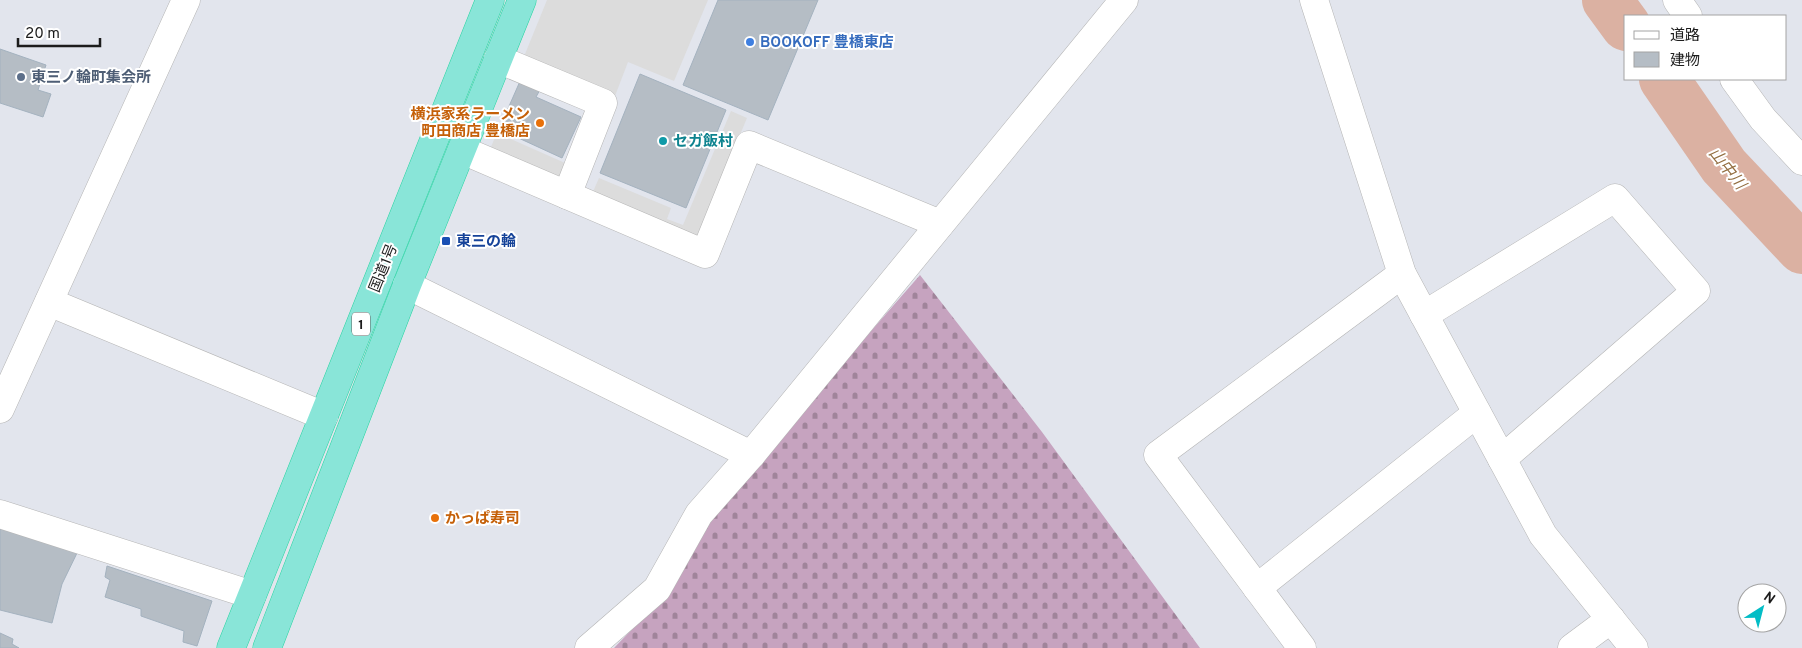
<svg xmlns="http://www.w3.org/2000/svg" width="1802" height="648" viewBox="0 0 1802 648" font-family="Overpass,'Noto Sans JP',sans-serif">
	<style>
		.cemetery { fill: url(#cemetery-stones) }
		.parking { fill: #dcdcdc }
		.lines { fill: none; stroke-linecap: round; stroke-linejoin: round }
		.river { stroke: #dbb1a2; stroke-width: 50 }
		.building { fill: #b5bdc5; stroke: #a4b2bf }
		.minor-casing { stroke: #b5b5b5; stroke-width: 29 }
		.highway-casing { stroke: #26d4a0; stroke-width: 29 }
		.minor { stroke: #fff; stroke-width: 28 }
		.highway { stroke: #89e5d8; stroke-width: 28 }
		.shop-dot { fill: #3f7fe0; stroke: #fff; stroke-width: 2 }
		.service-dot { fill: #5c6f8a; stroke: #fff; stroke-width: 2 }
		.food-dot { fill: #e8710a; stroke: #fff; stroke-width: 2 }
		.culture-dot { fill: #0f9aa8; stroke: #fff; stroke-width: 2 }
		.transit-dot { fill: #1a4fb4; stroke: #fff; stroke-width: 2 }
		.labels { text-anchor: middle; stroke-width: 4; stroke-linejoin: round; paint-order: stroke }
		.shield { fill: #fff; stroke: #606060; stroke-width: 1 }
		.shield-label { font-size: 14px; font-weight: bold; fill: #1c1c1c }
		.shop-label { font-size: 15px; font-weight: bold; fill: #366cbe; stroke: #fff; text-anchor: start }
		.service-label { font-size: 15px; font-weight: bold; fill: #4e5e75; stroke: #fff; text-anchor: start }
		.food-label { font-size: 15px; font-weight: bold; fill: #c56008; stroke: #fff; text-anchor: end }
		.culture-label { font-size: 15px; font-weight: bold; fill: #0d838f; stroke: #fff; text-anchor: start }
		.transit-label { font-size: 15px; font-weight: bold; fill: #164399; stroke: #fff; text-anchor: start }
		.street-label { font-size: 15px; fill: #1c1c1c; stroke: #fff }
		.water-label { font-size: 16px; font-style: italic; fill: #936e41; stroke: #fff }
	</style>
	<defs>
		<pattern id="cemetery-stones" width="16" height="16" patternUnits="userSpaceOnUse" patternTransform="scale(1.25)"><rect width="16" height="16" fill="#c6a3bf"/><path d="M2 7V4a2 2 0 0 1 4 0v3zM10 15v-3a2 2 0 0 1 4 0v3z" fill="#a0849a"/></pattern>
	</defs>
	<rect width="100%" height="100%" fill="#e2e5ed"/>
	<!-- cemetery -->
	<polygon class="cemetery" points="920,275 1042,432 1200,648 614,648 673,587 711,514"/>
	<!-- parking -->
	<g class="parking">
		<polygon points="547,0 708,0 674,81 628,62 615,96 523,59"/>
		<polygon points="731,111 747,118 697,238 592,194 599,178 671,208 667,219 683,225"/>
		<polygon points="497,133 565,163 559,178 490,149"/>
	</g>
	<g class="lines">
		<!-- river -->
		<g class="river">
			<polyline points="1607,0 1626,26"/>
			<polyline points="1664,79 1724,166 1802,249"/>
		</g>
	</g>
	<!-- building -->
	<g class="building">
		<polygon points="718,0 818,0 768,120 683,85"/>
		<polygon points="0,49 46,65 38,90 51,94 43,117 0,103"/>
		<polygon points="640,74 726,110 686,208 600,173"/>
		<polygon points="521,79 541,88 536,97 581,117 562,158 499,129"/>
		<polygon points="0,527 78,551 62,584 52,623 0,610"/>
		<polygon points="107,566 212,601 197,646 183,642 184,631 141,616 141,609 105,597 110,580 105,577"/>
		<polygon points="0,633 13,639 12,644 19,648 0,648"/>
	</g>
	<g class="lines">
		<!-- minor casing -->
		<g class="minor-casing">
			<g id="minor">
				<polyline points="1314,0 1402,274 1543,535 1634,648"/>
				<polyline points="1677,0 1688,16"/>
				<polyline points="498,59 603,103 567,195"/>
				<polyline points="1734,79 1763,119 1802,161"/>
				<polyline points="462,150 705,254 749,145 940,224"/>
				<polyline points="407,285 751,455"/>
				<polyline points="49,302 324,416"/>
				<polyline points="1424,315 1615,198 1696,291 1502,459"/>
				<polyline points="0,409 186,0"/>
				<polyline points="0,514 252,595"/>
				<polyline points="1257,588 1477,413"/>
				<polyline points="589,648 657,589 699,514 751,455 1124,0"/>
				<polyline points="1302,648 1158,455 1402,274"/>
				<polyline points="1572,648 1611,619"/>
			</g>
		</g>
		<!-- highway casing -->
		<g class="highway-casing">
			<g id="highway">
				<polyline points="231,648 490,0"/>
				<polyline points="267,648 407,285 522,0"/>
			</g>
		</g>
		<!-- minor -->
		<use href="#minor" class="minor"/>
		<!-- highway -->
		<use href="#highway" class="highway"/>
	</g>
	<!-- markers -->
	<circle class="shop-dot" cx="750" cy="42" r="5"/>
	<circle class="service-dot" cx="21" cy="77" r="5"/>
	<g class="food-dot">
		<circle cx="540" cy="123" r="5"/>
		<circle cx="435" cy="518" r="5"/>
	</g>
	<circle class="culture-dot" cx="663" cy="141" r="5"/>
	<rect class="transit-dot" x="441" y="236" width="10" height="10" rx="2.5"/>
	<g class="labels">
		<!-- shield labels -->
		<rect class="shield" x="352" y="312.5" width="18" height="23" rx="4"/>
		<g class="shield-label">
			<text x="361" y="329">1</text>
		</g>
		<!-- shop labels -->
		<g class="shop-label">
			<text x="760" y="47">BOOKOFF 豊橋東店</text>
		</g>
		<!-- service labels -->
		<g class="service-label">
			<text x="31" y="82">東三ノ輪町集会所</text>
		</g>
		<!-- food labels -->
		<g class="food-label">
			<text x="530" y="119">横浜家系ラーメン<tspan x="530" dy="17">町田商店 豊橋店</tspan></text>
			<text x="445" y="523" text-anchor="start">かっぱ寿司</text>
		</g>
		<!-- culture labels -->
		<g class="culture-label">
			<text x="673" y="146">セガ飯村</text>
		</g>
		<!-- transit labels -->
		<g class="transit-label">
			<text x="456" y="246">東三の輪</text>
		</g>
		<!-- street labels -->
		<g class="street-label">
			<text transform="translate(383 268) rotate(-68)" y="5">国道1号</text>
		</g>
		<!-- water labels -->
		<g class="water-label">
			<text transform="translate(1728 168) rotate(51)" y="6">山中川</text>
		</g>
	</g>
	<!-- legend -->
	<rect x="1624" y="15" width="162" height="65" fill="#ffffff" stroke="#a4a4a4"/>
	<rect x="1634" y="31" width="25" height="8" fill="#ffffff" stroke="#a4a4a4"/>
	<text x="1670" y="40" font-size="15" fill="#1c1c1c">道路</text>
	<rect x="1634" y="52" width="25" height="15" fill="#b5bdc5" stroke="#a4a4a4"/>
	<text x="1670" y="65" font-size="15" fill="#1c1c1c">建物</text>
	<!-- north arrow -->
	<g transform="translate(1762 608) rotate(36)"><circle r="24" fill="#ffffff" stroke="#a4a4a4"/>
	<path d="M0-4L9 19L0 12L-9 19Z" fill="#03bdc6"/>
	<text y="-8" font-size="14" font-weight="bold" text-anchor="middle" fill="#1c1c1c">N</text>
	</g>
	<!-- scale -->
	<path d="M18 38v8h82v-8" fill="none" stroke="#1c1c1c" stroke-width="2.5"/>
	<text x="25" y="38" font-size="15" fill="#1c1c1c" stroke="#ffffff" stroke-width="4" paint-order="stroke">20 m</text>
</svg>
